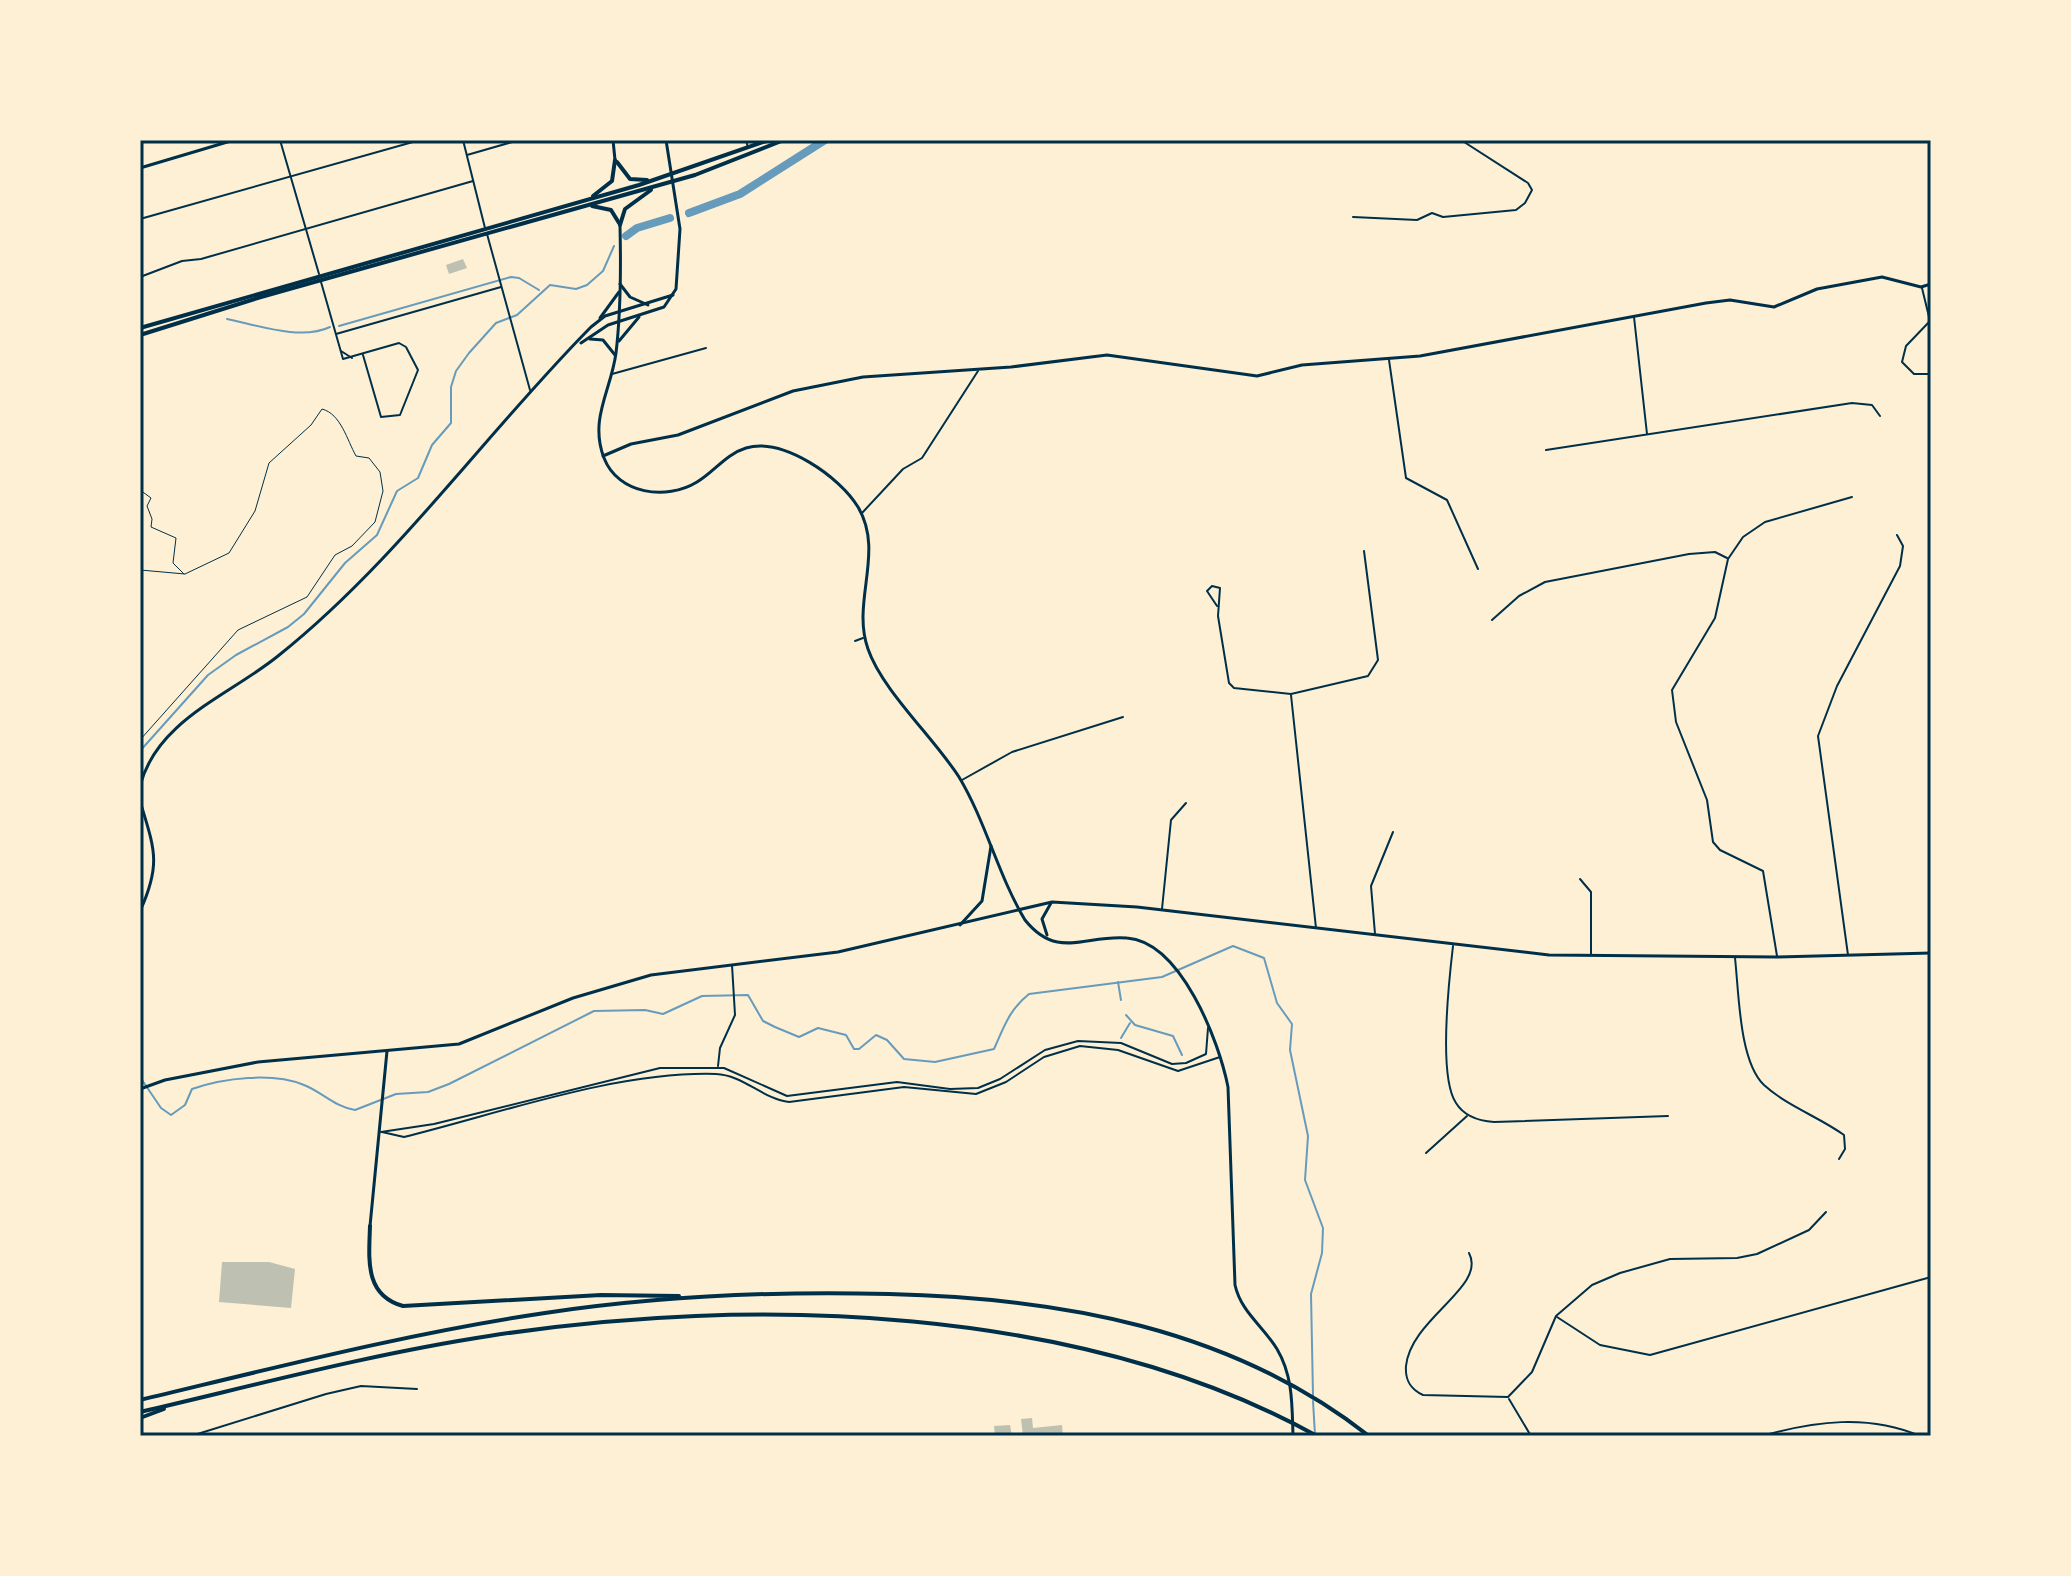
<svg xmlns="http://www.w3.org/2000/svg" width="2071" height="1576" viewBox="0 0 2071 1576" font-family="Quicksand,sans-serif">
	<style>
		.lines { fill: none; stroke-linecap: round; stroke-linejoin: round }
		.stream { stroke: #669bbc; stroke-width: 2 }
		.river { stroke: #669bbc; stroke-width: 8 }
		.building { fill: #bec0b2 }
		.path { stroke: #003049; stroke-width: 1 }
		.minor { stroke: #003049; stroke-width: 2 }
		.tertiary { stroke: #003049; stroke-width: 3 }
		.secondary { stroke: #003049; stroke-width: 3 }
		.trunk { stroke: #003049; stroke-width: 4 }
		.motorway { stroke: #003049; stroke-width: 4 }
		.neatline { fill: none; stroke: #003049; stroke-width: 3 }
	</style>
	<rect width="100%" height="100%" fill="#fdf0d5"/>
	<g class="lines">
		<!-- stream -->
		<g class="stream">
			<path d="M 227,319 C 257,325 301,341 330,327"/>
			<polyline points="339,326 511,277 519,278 539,290"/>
			<polyline points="140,751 208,675 236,655 288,627 304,614 345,563 377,535 397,491 418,478 432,445 451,423 451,387 456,371 469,353 496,323 517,315 550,285 576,289 587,285 603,271 614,246"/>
			<polyline points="140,840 140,870"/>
			<polyline points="1118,982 1121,1000"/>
			<polyline points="1126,1015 1135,1025 1173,1036 1182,1055"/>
			<polyline points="1121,1038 1130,1023"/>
			<path d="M 140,1077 L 161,1108 L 171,1115 L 185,1105 L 192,1089 C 224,1078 272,1072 304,1085 C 322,1092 335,1107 355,1110 L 396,1094 L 428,1092 L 449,1084 L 594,1011 L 645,1010 L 663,1014 L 702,996 L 748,995 L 763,1021 L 775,1027 L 799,1037 L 818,1028 L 846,1035 L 854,1049 L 859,1049 L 876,1035 L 887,1040 L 904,1059 L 935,1062 L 994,1049 C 1004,1027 1009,1010 1029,994 L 1162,977 L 1233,946 L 1264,958 L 1277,1003 L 1292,1024 L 1290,1050 L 1308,1136 L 1305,1180 L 1323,1228 L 1322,1253 L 1311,1294 L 1313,1395"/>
			<polyline points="1313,1401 1315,1435"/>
		</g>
		<!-- river -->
		<g class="river">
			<polyline points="689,213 740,194 825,140"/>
			<polyline points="626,236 637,228 670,218"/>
		</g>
	</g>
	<!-- building -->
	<g class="building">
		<polygon points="463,259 467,268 449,274 446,265"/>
		<polygon points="222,1262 269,1262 295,1269 291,1308 219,1302"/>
		<polygon points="1032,1418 1033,1428 1062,1425 1063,1436 1023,1436 1021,1419"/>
		<polygon points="1010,1425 1012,1436 995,1436 994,1426"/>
	</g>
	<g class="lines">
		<!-- path -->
		<g class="path">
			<polyline points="140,490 151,498 147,506 152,519 151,527 176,538 173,563 184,574"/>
			<path d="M 140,570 L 185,574 L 229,553 L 255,511 L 269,463 L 311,425 L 322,409 C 341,414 347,440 356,456 L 369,458 L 380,472 L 383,491 L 375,522 L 352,546 L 335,555 L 307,597 L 238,630 L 140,740"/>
		</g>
		<!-- minor -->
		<g class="minor">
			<polyline points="280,140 319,274"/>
			<polyline points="463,140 485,228"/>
			<polyline points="746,140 748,148"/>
			<polyline points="467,155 519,140"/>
			<polyline points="1353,217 1417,220 1432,213 1443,217 1516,210 1525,203 1532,190 1528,183 1461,140"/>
			<polyline points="140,219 420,140"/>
			<polyline points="487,234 530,390"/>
			<polyline points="140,277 182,261 201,259 473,181"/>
			<polyline points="321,282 343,359 399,343 406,347 418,370 400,415 381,417 363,355"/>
			<polyline points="1922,288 1930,321 1906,346 1902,362 1914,374 1931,374"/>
			<polyline points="1634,317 1647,434"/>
			<polyline points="336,334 501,287"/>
			<polyline points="341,351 352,358"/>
			<polyline points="1389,360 1406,478 1447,500 1478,569"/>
			<polyline points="612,374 706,348"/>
			<polyline points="1546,450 1852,403 1872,405 1880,416"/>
			<polyline points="862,513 903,469 922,458 978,371"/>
			<polyline points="1217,606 1207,591 1212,586 1220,588 1218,616 1229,683 1234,688 1291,694 1368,676 1378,660 1364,551"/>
			<polyline points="1492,620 1519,596 1545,582 1689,554 1715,552 1727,558"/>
			<polyline points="855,641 863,638"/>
			<polyline points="1291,695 1316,928"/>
			<polyline points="962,780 1012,752 1123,717"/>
			<polyline points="1580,879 1591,892 1591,955"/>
			<polyline points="1162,909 1171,820 1186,803"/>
			<polyline points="1375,934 1371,886 1393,832"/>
			<path d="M 1453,946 C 1449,980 1438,1076 1456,1103 C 1464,1116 1479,1121 1494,1122 L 1668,1116"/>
			<polyline points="1848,955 1818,736 1837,686 1900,566 1903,546 1897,535"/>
			<polyline points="1777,956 1763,871 1720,850 1713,842 1707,800 1676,722 1672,690 1715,618 1728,559 1743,537 1765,522 1852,497"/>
			<path d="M 1735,958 C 1739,993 1739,1061 1764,1085 C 1787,1106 1819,1117 1844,1135 L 1845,1149 L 1839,1159"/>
			<polyline points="718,1066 720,1048 735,1015 732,965"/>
			<polyline points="381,1132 434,1124 660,1068 724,1068 787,1096 897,1082 950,1089 978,1088 1000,1079 1045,1050 1078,1041 1121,1043 1172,1064 1186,1063 1206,1054 1208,1028"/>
			<path d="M 382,1132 L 404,1137 C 501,1113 617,1071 716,1074 C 743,1075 763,1099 789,1102 L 904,1087 L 976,1094 L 1006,1082 L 1044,1057 L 1080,1046 L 1118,1050 L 1178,1071 L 1220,1057"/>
			<polyline points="1426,1153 1467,1116"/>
			<path d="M 1469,1253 C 1487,1287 1411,1318 1406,1366 C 1405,1380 1410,1389 1423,1395 L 1508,1397 L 1532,1372 L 1556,1316 L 1592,1285 L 1620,1273 L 1670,1259 L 1737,1258 L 1757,1254 L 1809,1230 L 1826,1212"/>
			<polyline points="1557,1317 1600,1345 1650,1355 1931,1277"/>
			<polyline points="1509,1399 1531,1436"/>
			<polyline points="191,1436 326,1394 361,1386 417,1389"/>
			<path d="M 1762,1436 C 1815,1421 1868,1414 1920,1436"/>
		</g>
		<!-- tertiary -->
		<g class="tertiary">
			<polyline points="140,168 234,140"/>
			<polyline points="603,456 631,444 678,435 793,391 863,377 1011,367 1107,355 1257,376 1302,365 1420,356 1706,303 1730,300 1774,307 1817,289 1882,277 1921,287 1931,284"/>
			<polyline points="370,1226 387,1051"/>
		</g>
		<!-- secondary -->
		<g class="secondary">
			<polyline points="613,140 615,160"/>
			<path d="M 620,226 C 621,268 621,311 616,353 C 611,391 589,419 604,458 C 618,494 666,501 697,482 C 714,472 726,454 746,448 C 783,437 840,477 858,507 C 885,552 851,602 868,649 C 882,690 934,738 959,777 C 986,822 998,875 1025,920 C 1058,961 1086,934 1127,938 C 1181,942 1219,1041 1228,1087 L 1235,1285 C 1241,1312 1263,1326 1277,1349 C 1293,1376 1292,1405 1293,1436"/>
			<polyline points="620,284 630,297 648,305"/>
			<polyline points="600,318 619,292"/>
			<polyline points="590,339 603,340 615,355"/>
			<polyline points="619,341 639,317"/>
			<polyline points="581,343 608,325 664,307 676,289 680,229 666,140"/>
			<path d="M 140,786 C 157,720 230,695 278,656 C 397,561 485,434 591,327 L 605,316 L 673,295"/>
			<path d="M 140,801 C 154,848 162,863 140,911"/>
			<polyline points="960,925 982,901 991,846"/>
			<polyline points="1047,935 1042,919 1051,903"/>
			<polyline points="140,1089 165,1080 258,1062 459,1044 573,998 651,975 838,952 1052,902 1137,907 1549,955 1777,957 1931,953"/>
		</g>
		<!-- trunk -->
		<g class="trunk">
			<polyline points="617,162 630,179 647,180"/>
			<polyline points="593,196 612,181 615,160"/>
			<polyline points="592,206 611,210 619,223"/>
			<polyline points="620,225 625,209 651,190"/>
			<polyline points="140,328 639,185 769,140"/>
			<polyline points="140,335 261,297 695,175 784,140"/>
		</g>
		<!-- motorway -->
		<g class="motorway">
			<path d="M 370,1226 C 369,1259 364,1295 403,1306 L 601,1295 L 679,1296"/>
			<path d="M 140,1400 C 274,1368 409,1333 545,1313 C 659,1296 774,1291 889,1294 C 1060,1298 1231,1328 1369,1436"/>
			<path d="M 140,1412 C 256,1385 371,1354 489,1336 C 751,1295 1081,1305 1317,1436"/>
			<polyline points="140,1418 164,1409"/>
		</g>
	</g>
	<!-- border -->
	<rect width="2071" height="1576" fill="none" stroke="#fdf0d5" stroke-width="284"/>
	<rect x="142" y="142" width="1787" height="1292" class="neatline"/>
</svg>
